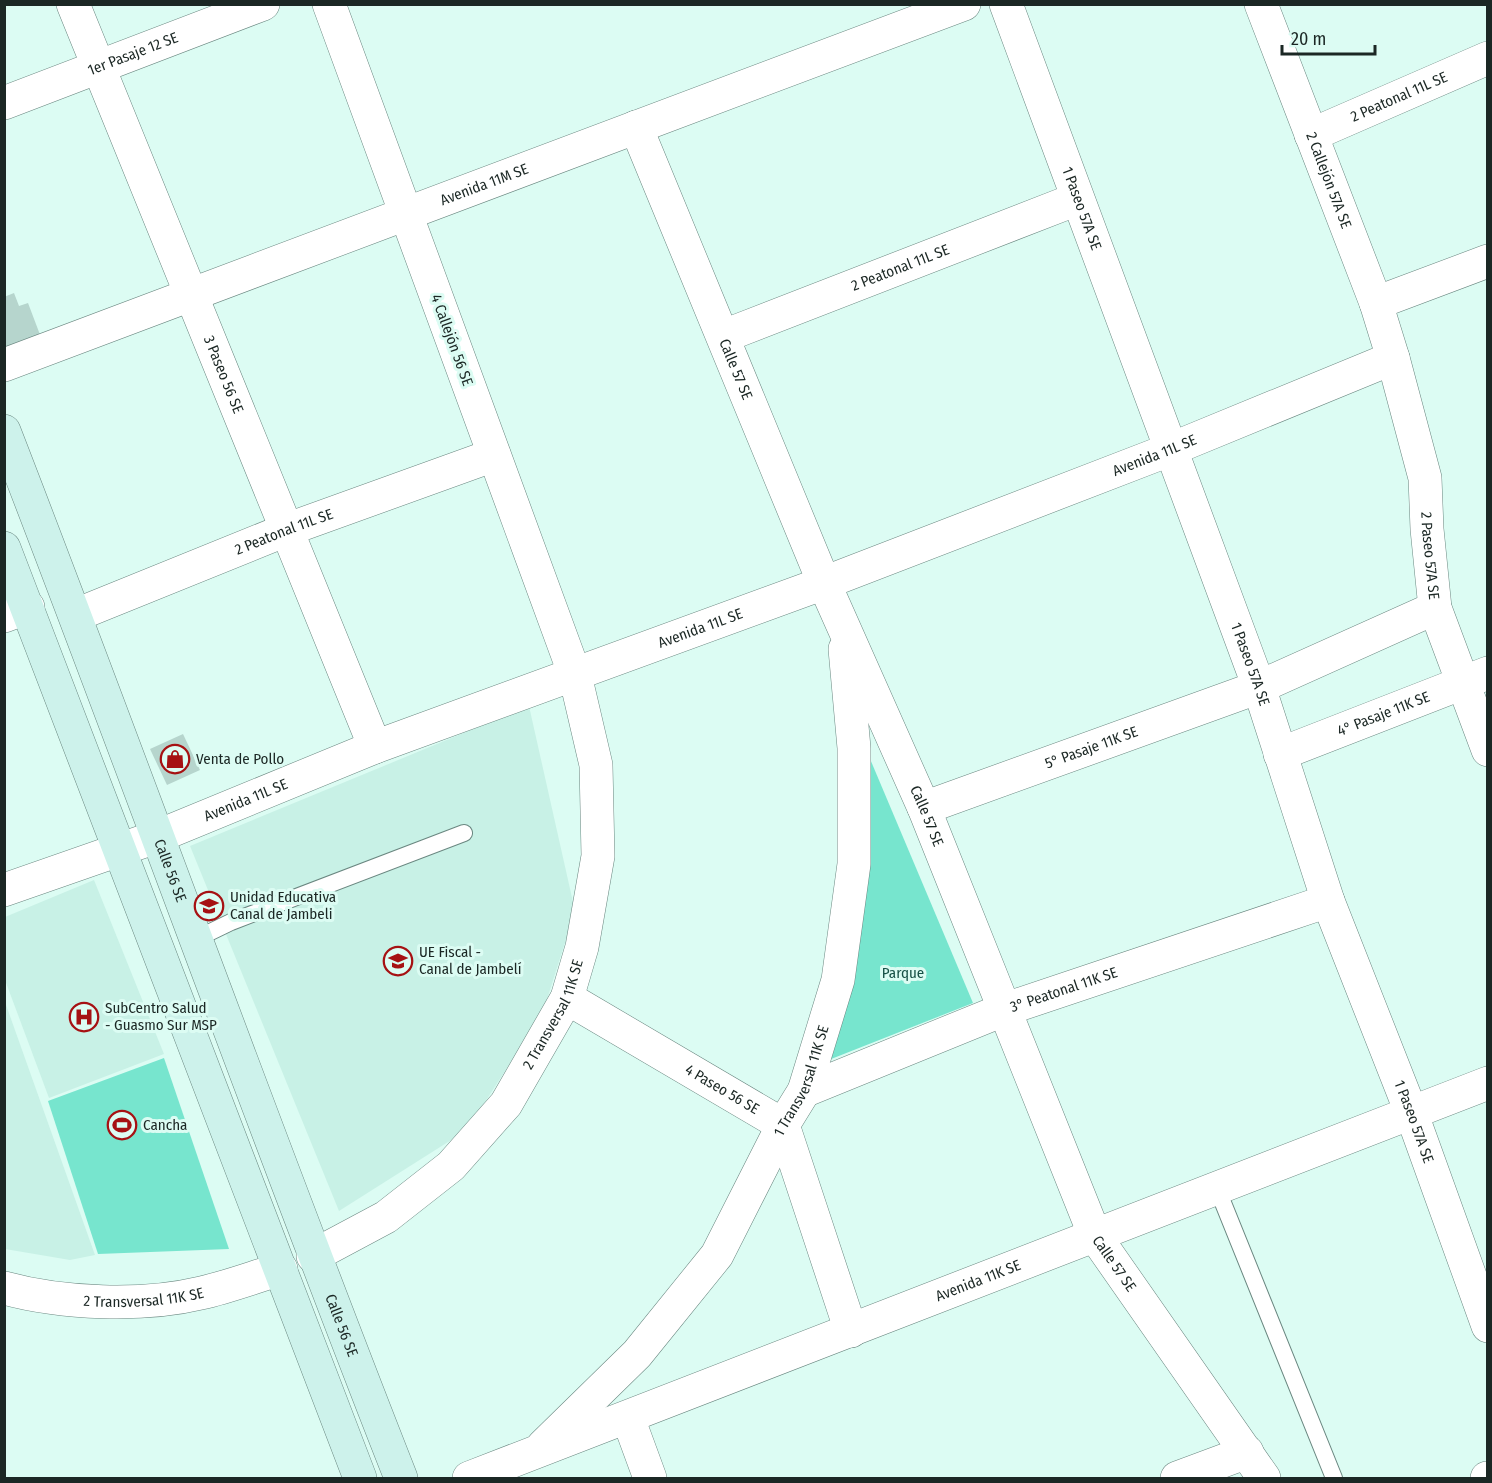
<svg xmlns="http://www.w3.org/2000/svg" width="1492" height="1483" viewBox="0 0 1492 1483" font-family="'Fira Sans Condensed',sans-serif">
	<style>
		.built { fill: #c8f1e6 }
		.green { fill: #77e5ce }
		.building { fill: #b6d5cd }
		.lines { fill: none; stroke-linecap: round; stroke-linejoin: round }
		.lane-casing { stroke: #6a8780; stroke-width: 18 }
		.street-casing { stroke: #6a8780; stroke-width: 34 }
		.secondary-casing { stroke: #6a8780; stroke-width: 34 }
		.lane { stroke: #fff; stroke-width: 16 }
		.street { stroke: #fff; stroke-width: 33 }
		.secondary { stroke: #cdf2eb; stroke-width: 33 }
		.labels { text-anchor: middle; stroke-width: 6; stroke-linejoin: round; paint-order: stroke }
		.street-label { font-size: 15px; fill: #1b2724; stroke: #dcfcf3 }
		.poi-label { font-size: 15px; fill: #1b2724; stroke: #dcfcf3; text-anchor: start }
		.park-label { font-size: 15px; fill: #175146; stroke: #dcfcf3 }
	</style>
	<rect width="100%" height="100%" fill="#dcfcf3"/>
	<!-- built -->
	<g class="built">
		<polygon points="529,706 575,911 543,1012 467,1130 339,1211 190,846"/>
		<polygon points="94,880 164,1054 49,1098 5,980 5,917"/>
		<polygon points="5,1002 95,1255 70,1260 5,1249"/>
	</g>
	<!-- green -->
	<g class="green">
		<polygon points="865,747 973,1003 821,1063"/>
		<polygon points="164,1058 229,1249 98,1254 48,1101"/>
	</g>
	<!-- building -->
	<g class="building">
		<polygon points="14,293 19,306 28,303 42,340 4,350 4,297"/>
		<polygon points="183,734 200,770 167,785 150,749"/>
	</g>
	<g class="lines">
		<!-- lane casing -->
		<g class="lane-casing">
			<g id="lane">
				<polyline points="196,939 231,922 464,833"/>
				<polyline points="1217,1188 1334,1478"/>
			</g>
		</g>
		<!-- street casing -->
		<g class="street-casing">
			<g id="street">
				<path id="s1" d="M 73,4 L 375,747"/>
				<path id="s2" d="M 1006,4 L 1259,687 L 1328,901 L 1411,1112 L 1488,1326"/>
				<path id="s3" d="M 1261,4 L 1376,303 L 1393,358 L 1425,478 L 1427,529 L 1435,608 L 1488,750"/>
				<path id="s4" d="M 4,103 L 263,4"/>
				<path id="s5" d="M 636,127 L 824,583 L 924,808 L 1095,1236 L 1264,1478"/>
				<path id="s6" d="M 1311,135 L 1488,58"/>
				<polyline points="1376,303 1488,261"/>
				<path id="s7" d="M 724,336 L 1077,199"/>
				<path id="s8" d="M 4,365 L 964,4"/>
				<path id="s9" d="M 76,615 L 286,530 L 494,455"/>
				<polyline points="4,616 28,607"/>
				<path id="s10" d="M 1280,754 L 1488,673"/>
				<path id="s11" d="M 924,808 L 1259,687 L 1435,608"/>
				<path id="s12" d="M 4,890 L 156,837 L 375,747 L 824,583 L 1169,450 L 1393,358"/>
				<path id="s13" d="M 567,998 L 783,1125 L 851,1331"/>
				<path id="s14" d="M 804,1091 L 1003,1010 L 1328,901"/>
				<path id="s15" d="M 313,1256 L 386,1217 L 451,1166 L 506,1104 L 567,998 L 582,947 L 598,856 L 596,765 L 575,675 L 329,4"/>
				<path id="s16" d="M 4,1288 C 62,1304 143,1307 201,1293 C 228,1287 254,1277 281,1269"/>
				<polyline points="628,1418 650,1478"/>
				<path id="s17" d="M 543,1446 L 637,1354 L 717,1255 L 783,1125 L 804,1091 L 838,980 L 854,864 L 854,748 L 845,649"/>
				<path id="s18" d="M 469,1478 L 1488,1083"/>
				<polyline points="1177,1478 1247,1452"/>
				<polyline points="1487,1478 1488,1478"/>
			</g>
		</g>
		<!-- secondary casing -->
		<g class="secondary-casing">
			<g id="secondary">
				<path id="s19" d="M 4,431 C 139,779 264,1131 401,1478"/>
				<polyline points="4,548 360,1478"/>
			</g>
		</g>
		<!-- lane -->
		<use href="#lane" class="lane"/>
		<!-- street -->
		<use href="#street" class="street"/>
		<!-- secondary -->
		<use href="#secondary" class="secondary"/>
	</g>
	<!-- icons -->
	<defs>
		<g id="shop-ring" transform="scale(1.5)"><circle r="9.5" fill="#dcfcf3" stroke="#a61113" stroke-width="1.5"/><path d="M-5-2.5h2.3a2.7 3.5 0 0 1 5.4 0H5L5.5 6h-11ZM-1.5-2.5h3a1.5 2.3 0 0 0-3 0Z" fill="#a61113"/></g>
		<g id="school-ring" transform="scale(1.5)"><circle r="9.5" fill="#dcfcf3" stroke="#a61113" stroke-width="1.5"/><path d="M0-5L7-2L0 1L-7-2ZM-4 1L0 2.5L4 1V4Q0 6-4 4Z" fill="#a61113"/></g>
		<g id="hospital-ring" transform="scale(1.5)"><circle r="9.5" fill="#dcfcf3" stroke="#a61113" stroke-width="1.5"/><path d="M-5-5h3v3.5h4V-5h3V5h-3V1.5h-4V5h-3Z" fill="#a61113"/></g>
		<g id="stadium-ring" transform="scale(1.5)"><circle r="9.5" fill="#dcfcf3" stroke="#a61113" stroke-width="1.5"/><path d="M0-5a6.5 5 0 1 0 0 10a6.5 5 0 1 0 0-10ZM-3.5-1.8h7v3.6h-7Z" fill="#a61113"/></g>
	</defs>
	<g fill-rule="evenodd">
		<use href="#shop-ring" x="175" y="759"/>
		<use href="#school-ring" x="209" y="906"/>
		<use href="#school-ring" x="398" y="961"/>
		<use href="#hospital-ring" x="84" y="1017"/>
		<use href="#stadium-ring" x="122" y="1125"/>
	</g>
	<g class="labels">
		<!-- street labels -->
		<g class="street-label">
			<text dy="5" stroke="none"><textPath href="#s4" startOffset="138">1er Pasaje 12 SE</textPath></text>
			<text dy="5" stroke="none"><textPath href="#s6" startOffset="96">2 Peatonal 11L SE</textPath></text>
			<text dy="5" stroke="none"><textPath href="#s3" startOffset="189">2 Callejón 57A SE</textPath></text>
			<text dy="5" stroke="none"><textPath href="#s8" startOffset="513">Avenida 11M SE</textPath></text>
			<text dy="5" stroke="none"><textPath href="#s2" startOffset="218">1 Paseo 57A SE</textPath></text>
			<text dy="5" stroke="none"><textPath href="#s7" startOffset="189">2 Peatonal 11L SE</textPath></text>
			<text transform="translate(452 340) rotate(70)" y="5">4 Callejón 56 SE</text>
			<text dy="5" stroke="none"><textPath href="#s5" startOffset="262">Calle 57 SE</textPath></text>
			<text dy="5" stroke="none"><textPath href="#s1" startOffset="400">3 Paseo 56 SE</textPath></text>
			<text dy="5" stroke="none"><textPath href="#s12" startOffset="1230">Avenida 11L SE</textPath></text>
			<text dy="5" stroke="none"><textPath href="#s9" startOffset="224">2 Peatonal 11L SE</textPath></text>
			<text dy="5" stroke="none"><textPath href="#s3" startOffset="580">2 Paseo 57A SE</textPath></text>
			<text dy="5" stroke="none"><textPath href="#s12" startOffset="744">Avenida 11L SE</textPath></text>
			<text dy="5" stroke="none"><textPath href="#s2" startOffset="704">1 Paseo 57A SE</textPath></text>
			<text dy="5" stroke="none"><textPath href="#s10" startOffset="111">4° Pasaje 11K SE</textPath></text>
			<text dy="5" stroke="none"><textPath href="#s11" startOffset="178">5° Pasaje 11K SE</textPath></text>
			<text dy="5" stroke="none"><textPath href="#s12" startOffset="258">Avenida 11L SE</textPath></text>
			<text dy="5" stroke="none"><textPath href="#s5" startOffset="748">Calle 57 SE</textPath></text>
			<text dy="5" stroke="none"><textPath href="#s19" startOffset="470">Calle 56 SE</textPath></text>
			<text dy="5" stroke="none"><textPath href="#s14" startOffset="279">3° Peatonal 11K SE</textPath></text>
			<text dy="5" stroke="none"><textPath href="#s15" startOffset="350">2 Transversal 11K SE</textPath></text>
			<text dy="5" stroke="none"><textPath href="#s17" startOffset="453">1 Transversal 11K SE</textPath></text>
			<text dy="5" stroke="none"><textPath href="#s13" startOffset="180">4 Paseo 56 SE</textPath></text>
			<text dy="5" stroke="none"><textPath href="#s2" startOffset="1190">1 Paseo 57A SE</textPath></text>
			<text dy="5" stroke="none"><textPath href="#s5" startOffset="1234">Calle 57 SE</textPath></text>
			<text dy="5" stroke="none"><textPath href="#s18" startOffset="546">Avenida 11K SE</textPath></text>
			<text dy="5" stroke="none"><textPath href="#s16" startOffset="141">2 Transversal 11K SE</textPath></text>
			<text dy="5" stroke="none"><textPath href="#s19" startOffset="956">Calle 56 SE</textPath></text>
		</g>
		<!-- poi labels -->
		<g class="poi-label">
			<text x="196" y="764">Venta de Pollo</text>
			<text x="230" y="902">Unidad Educativa<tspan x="230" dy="17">Canal de Jambeli</tspan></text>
			<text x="419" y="957">UE Fiscal -<tspan x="419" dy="17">Canal de Jambelí</tspan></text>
			<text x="105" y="1013">SubCentro Salud<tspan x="105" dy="17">- Guasmo Sur MSP</tspan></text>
			<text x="143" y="1130">Cancha</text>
		</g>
		<!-- park labels -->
		<g class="park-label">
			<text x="903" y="978">Parque</text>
		</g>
	</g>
	<!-- border -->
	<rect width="1492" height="1483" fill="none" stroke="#1b2724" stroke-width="12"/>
	<!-- scale -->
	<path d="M1282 45v9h93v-9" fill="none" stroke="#1b2724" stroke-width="3"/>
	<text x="1291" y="45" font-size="18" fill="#1b2724" stroke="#dcfcf3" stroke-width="4.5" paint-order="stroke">20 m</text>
</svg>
